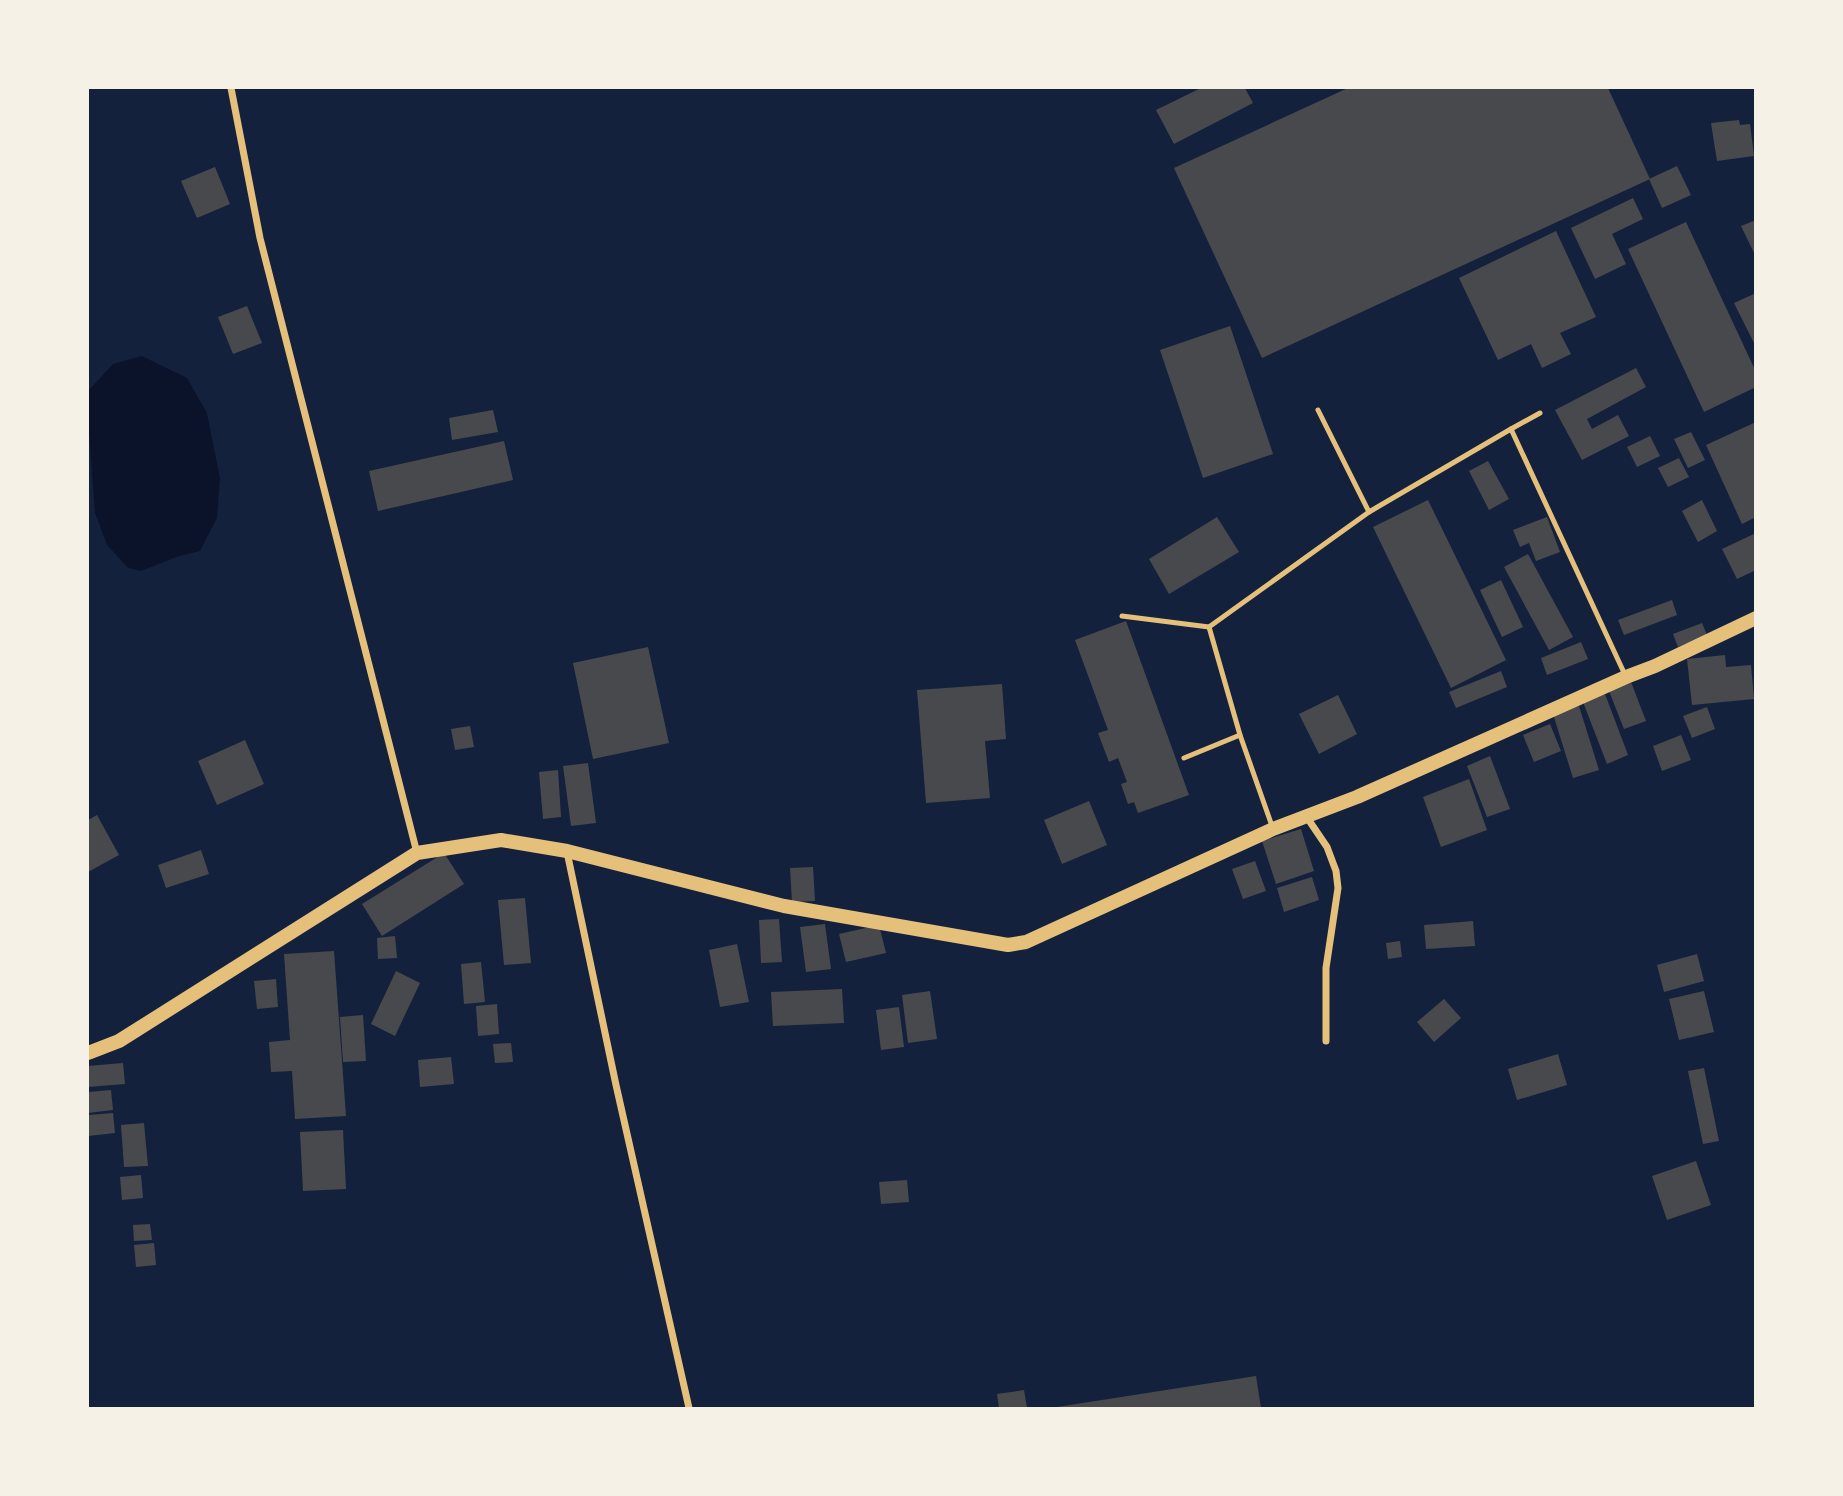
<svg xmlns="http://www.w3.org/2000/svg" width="1843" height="1496" viewBox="0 0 1843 1496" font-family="Commissioner,sans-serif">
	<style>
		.water { fill: #0b132b }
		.building { fill: #48494c }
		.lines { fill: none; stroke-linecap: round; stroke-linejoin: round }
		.service { stroke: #e5c07b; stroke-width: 5 }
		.minor { stroke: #e5c07b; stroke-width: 7 }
		.secondary { stroke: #e5c07b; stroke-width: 14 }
	</style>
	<rect width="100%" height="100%" fill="#14213d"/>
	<!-- water -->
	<polygon class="water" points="142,356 187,378 207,413 220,478 217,518 200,551 179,556 141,571 128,568 107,545 95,513 88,418 88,391 113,364"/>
	<!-- building -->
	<g class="building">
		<polygon points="1201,88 1245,88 1253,103 1174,144 1156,110"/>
		<polygon points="1348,88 1608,88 1650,179 1262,358 1174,168"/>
		<polygon points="1739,120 1740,125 1750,124 1754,156 1717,161 1711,123"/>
		<polygon points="1677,166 1691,195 1662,208 1649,179"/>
		<polygon points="215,167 230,204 197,218 181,181"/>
		<polygon points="1633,198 1643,219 1612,234 1626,264 1595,279 1571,228"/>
		<polygon points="1756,220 1756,257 1741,226"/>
		<polygon points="1686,222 1756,372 1756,387 1704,412 1628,249"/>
		<polygon points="1556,231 1596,317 1560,333 1571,354 1542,368 1531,344 1498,360 1459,278"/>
		<polygon points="1756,293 1756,347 1734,303"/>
		<polygon points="247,306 262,343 233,354 218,317"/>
		<polygon points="1230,326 1273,454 1203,478 1160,350"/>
		<polygon points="1636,368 1646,387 1587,419 1592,429 1618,415 1629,436 1582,460 1555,410"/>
		<polygon points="493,410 498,432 452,440 449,418"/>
		<polygon points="1756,422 1756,517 1742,524 1706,445"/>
		<polygon points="1691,432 1705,460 1688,468 1674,439"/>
		<polygon points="1650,436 1660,456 1637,467 1627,447"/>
		<polygon points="504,441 513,480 378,511 369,471"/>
		<polygon points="1679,458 1689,477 1668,487 1658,468"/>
		<polygon points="1488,461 1509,499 1489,510 1469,471"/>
		<polygon points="1428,500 1506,660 1451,688 1373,527"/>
		<polygon points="1702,500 1717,531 1698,542 1682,511"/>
		<polygon points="1217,517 1239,552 1169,594 1149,559"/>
		<polygon points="1547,517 1560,552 1536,561 1529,543 1520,547 1513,530"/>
		<polygon points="1756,533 1756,570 1737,579 1722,549"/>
		<polygon points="1528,554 1573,637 1549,650 1504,567"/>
		<polygon points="1501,580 1523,627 1502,637 1480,590"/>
		<polygon points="1672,600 1677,615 1624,635 1618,620"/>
		<polygon points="1126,621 1189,795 1138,813 1134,802 1128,804 1121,784 1127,782 1118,758 1109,762 1098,733 1108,730 1075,640"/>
		<polygon points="1702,623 1707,635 1678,647 1673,634"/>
		<polygon points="1581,642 1588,659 1547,675 1541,658"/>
		<polygon points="648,647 669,743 593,759 573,663"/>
		<polygon points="1725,655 1726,667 1751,665 1754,699 1692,705 1687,659"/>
		<polygon points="1501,671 1507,687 1456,708 1449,692"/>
		<polygon points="1631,682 1646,721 1624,729 1609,691"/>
		<polygon points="1002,684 1006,739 985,741 990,798 926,803 917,690"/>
		<polygon points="1605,694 1628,755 1607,764 1583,702"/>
		<polygon points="1338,695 1357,734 1319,754 1299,714"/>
		<polygon points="1579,706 1599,770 1573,778 1553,714"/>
		<polygon points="1707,707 1715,729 1692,738 1683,716"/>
		<polygon points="1550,724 1561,751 1534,762 1523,735"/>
		<polygon points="470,726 474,747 455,750 451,729"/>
		<polygon points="1681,735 1691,760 1662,771 1653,746"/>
		<polygon points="245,740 264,784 217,805 198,761"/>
		<polygon points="1490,756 1510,809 1487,817 1467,766"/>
		<polygon points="588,763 596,823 571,826 563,766"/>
		<polygon points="558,770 561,817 543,819 539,772"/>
		<polygon points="1469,779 1487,830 1441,847 1423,797"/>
		<polygon points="1089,801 1107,845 1062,864 1044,820"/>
		<polygon points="97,815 119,855 88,872 88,820"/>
		<polygon points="1301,829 1314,871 1276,884 1262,841"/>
		<polygon points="201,850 209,874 166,888 158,865"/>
		<polygon points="444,853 464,884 382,936 362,904"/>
		<polygon points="1255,861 1266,891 1243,899 1232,869"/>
		<polygon points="813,867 815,901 792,902 790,868"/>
		<polygon points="1312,877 1319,900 1284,912 1277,888"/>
		<polygon points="525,898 531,963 504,965 498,900"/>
		<polygon points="779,919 782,962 761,963 759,920"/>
		<polygon points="1473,921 1475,946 1426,949 1424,925"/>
		<polygon points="825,924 831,969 806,972 800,927"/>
		<polygon points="879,925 886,953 846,962 839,934"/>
		<polygon points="395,936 397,958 378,959 377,938"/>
		<polygon points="1400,941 1402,957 1388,959 1386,943"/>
		<polygon points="737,944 749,1002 720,1007 709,950"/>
		<polygon points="334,951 346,1116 295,1119 292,1071 271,1072 269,1042 290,1040 284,954"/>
		<polygon points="1697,954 1704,981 1664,992 1657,965"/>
		<polygon points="481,962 485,1002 464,1004 461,964"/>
		<polygon points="396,971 420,983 395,1036 371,1024"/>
		<polygon points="276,979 278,1007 257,1009 254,981"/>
		<polygon points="842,989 844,1023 773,1026 771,992"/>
		<polygon points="930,991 937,1039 908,1043 902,995"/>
		<polygon points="1704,991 1714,1032 1679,1040 1669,999"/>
		<polygon points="1444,999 1461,1018 1434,1042 1417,1022"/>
		<polygon points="497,1004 499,1034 478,1036 476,1006"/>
		<polygon points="899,1007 904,1047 881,1050 876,1010"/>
		<polygon points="363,1015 366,1061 343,1062 340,1017"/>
		<polygon points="511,1043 513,1062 495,1063 493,1044"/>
		<polygon points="1558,1054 1567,1085 1517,1100 1508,1069"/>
		<polygon points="451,1057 454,1084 420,1087 418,1060"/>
		<polygon points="123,1063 125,1084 88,1087 88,1066"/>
		<polygon points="1704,1068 1719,1141 1703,1144 1688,1071"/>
		<polygon points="111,1090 113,1110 88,1113 88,1092"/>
		<polygon points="113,1113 115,1133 88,1136 88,1115"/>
		<polygon points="144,1123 148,1166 124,1167 121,1125"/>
		<polygon points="343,1130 346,1189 303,1191 300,1132"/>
		<polygon points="1696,1161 1711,1205 1667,1220 1652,1176"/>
		<polygon points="141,1175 143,1198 122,1200 120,1177"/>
		<polygon points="907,1180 909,1202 881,1204 879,1182"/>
		<polygon points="150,1224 152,1240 134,1241 133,1225"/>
		<polygon points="154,1243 156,1265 136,1267 134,1245"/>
		<polygon points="1256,1376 1261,1408 1057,1408 1057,1407"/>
		<polygon points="1024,1390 1027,1408 999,1408 997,1394"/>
	</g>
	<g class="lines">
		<!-- service -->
		<g class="service">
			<polyline points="1511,429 1540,413"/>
			<polyline points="1369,512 1511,429 1626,677"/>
			<polyline points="1122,616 1209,627"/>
			<polyline points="1184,758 1240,735"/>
			<polyline points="1272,826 1240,735 1209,627 1369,512 1318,410"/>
		</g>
		<!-- minor -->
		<g class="minor">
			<polyline points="231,88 260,238 417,853"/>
			<polyline points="1306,816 1327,847 1336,871 1338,888 1326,968 1326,1041"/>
			<polyline points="567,852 616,1085 689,1408"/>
		</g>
		<!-- secondary -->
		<polyline class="secondary" points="88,1053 119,1041 417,853 501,840 567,851 784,906 1008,945 1026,942 1273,829 1357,797 1626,677 1655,666 1756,618"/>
	</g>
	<!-- border -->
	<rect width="1843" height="1496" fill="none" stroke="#f6f1e7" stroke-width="178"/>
</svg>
